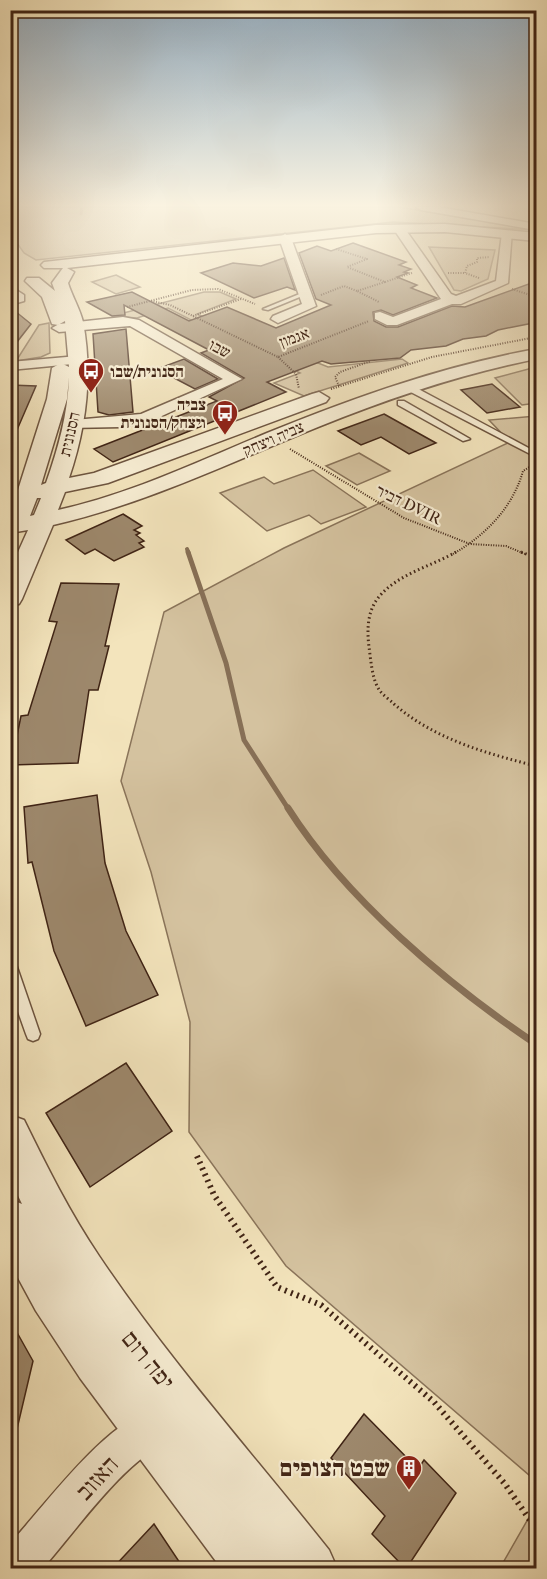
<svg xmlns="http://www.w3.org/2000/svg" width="547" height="1579" viewBox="0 0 547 1579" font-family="'IM FELL French Canon','Frank Ruhl Libre',serif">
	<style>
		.green { fill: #d5c3a0; stroke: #8a745a; stroke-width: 1.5 }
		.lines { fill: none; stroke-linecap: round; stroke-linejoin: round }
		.stream-far3 { stroke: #877057; stroke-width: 3 }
		.stream-far2 { stroke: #877057; stroke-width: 4 }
		.stream-far1 { stroke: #877057; stroke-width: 5 }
		.stream { stroke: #877057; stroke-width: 7 }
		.building { fill: #9d886c; stroke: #402415; stroke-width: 1.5 }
		.service-casing { stroke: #6d543f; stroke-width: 3 }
		.minor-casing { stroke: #6d543f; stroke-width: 3 }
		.tertiary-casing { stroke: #6d543f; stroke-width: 3 }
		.path-far2 { stroke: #402415; stroke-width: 2; stroke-dasharray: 1 1.5; stroke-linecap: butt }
		.path-far1 { stroke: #402415; stroke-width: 3; stroke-dasharray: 1.5 3; stroke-linecap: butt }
		.path { stroke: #402415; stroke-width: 6; stroke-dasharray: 2 4.5; stroke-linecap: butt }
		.service { fill: #f7edd3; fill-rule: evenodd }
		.minor { fill: #f7edd3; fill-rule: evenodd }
		.tertiary { fill: #f7edd3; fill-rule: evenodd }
		.labels { text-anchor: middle; stroke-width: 4.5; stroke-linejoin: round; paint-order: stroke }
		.far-street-label { font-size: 16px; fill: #402415; stroke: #f7edd3 }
		.far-poi-label { font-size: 16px; font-weight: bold; fill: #402415; stroke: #f7edd3; text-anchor: start }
		.near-street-label { font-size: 24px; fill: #402415; stroke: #f7edd3 }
		.near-poi-label { font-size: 24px; font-weight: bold; fill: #402415; stroke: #f7edd3; text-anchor: end }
	</style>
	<rect width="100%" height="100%" fill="#f3e4bc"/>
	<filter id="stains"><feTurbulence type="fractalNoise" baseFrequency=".00333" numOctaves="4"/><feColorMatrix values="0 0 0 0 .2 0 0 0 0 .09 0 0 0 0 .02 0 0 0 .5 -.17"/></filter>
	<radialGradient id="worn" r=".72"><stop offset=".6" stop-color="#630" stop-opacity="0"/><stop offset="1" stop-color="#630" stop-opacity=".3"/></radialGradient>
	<!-- green -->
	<g class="green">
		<polygon points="10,207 399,207 536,230 393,222 36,260 24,253 17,243 11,242"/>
		<polygon points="429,247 495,250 488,279 461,291 454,290"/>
		<polygon points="116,275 140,287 116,294 92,282"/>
		<polygon points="204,292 220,292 236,299 197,314 280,352 263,357 168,308 137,318 112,316"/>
		<polygon points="49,323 50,353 41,357 16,361 39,325"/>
		<polygon points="298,355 328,367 402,359 408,363 304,396 274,383 300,373 277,362"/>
		<polygon points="536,367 536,403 522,405 495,378"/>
		<polygon points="536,416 536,1481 286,1266 189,1132 190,1022 151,872 121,781 164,612 284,548 510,442 489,420"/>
		<polygon points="359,453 390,471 357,485 326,466"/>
		<polygon points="313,470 366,507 321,524 309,515 267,531 220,493 264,477 274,484"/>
		<polygon points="536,1505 536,1568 500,1568"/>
	</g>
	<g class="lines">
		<!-- stream-far3 -->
		<polyline class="stream-far3" points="81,214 82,207"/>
		<!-- stream-far2 -->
		<polyline class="stream-far2" points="187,549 189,554"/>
		<!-- stream-far1 -->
		<polyline class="stream-far1" points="188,552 226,663 244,740 289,810"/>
		<!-- stream -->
		<path class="stream" d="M 288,808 C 345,898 448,985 536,1044"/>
	</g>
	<!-- building -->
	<g class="building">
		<polygon points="353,243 406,262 399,265 411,269 404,272 408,273 397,277 417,285 411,288 437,298 393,315 381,310 373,312 374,321 386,327 398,327 452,306 465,307 537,281 537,314 533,323 498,330 486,336 463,339 446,346 411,350 400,358 331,364 322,361 267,382 286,392 113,462 94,449 217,401 209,397 244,378 201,353 209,350 124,305 125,315 112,316 87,302 132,292 189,321 227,307 276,328 331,305 316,299 299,253 317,246 331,251"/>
		<polygon points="284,258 295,290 287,287 254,298 201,273 233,263 261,266"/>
		<polygon points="10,307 31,324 10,351"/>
		<polygon points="126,329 133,412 109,415 98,412 93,334"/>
		<polygon points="184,359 218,379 195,389 157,369"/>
		<polygon points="492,384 520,407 487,413 461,390"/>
		<polygon points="10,385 36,386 10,446"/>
		<polygon points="384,414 436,443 409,454 381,437 361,445 338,431"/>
		<polygon points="123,514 142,526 134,530 140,533 136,535 144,541 139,543 144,547 114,561 95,549 85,554 66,540"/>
		<polygon points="61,583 119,584 105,646 109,646 98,690 89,690 78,763 11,765 21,716 28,715 57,622 49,621"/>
		<polygon points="97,795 105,863 126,931 158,995 86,1026 54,951 32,862 28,863 24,807"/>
		<polygon points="126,1063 172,1131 90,1187 46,1113"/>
		<polygon points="10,1320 33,1361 17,1429 10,1428"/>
		<polygon points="364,1414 418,1469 424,1460 456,1493 406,1569 372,1534 385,1516 331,1458"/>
		<polygon points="154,1524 184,1569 112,1569"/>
	</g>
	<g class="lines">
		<!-- service casing -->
		<g class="service-casing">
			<g id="service">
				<polygon points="302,293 307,294 268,310 263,309"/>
				<polygon points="403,384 409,384 536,452 536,457 403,388"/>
				<polygon points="398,401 404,401 470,439 463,441 398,405"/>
				<polygon points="10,961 15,963 17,967 40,1034 38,1039 33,1041 28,1039 26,1034 10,989"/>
			</g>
		</g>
		<!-- minor casing -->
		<g class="minor-casing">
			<g id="minor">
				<polygon points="416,207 439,207 536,224 536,230 421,210"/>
				<polygon points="399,225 403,226 451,294 456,296 496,281 502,233 512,231 508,283 461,304 452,304 397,325 387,325 375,319 375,313 380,312 393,317 441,299 393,228"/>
				<polygon points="285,234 291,238 316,306 278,323 271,319 273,316 302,304 279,238"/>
				<polygon points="10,286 24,295 24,301 10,305"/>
				<polygon points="123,317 139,320 242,379 151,421 122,427 68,428 66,425 74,420 141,414 223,379 130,326 59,332 52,328 59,324"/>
				<polygon points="78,356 83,357 85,360 83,363 10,370 10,362"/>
				<path d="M 156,1408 L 170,1413 L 175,1427 L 170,1441 C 126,1458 75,1532 43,1568 L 10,1568 L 10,1547 L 13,1540 C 49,1501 105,1422 156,1408 Z"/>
			</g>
		</g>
		<!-- tertiary casing -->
		<g class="tertiary-casing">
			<g id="tertiary">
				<path d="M 445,224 L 536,233 L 536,241 L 445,232 L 376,233 L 67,268 L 74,272 L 68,283 C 72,296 80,309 83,322 C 93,375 86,428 69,478 L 94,473 L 312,394 L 319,392 L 329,398 L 326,402 L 108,483 L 65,492 L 58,510 C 131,494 199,461 267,433 C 355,397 443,366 536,349 L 536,359 C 461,374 390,398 318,427 C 231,462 145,504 53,525 L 22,599 L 19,604 L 10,606 L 10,570 L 28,530 L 10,533 L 10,519 L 18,518 L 11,512 L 14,504 L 10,504 L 10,491 L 18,490 L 47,399 L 52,368 L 61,363 L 69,367 L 65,321 L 58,325 L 52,324 L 42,297 L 25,281 L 27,278 L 39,278 L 55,291 L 52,283 L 63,268 L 44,268 L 41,265 L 44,262 L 376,225 ZM 69,377 C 68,414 58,449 46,483 L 41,485 L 67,399 ZM 37,498 L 41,498 L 34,515 L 30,516 Z"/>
				<path d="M 10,1115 L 24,1120 C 47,1167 70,1213 99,1256 C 168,1359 252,1453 329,1550 L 337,1568 L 221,1568 L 80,1378 L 36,1311 L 10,1263 L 10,1199 L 22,1204 L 10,1179 Z"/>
			</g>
		</g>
		<!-- path-far2 -->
		<g class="path-far2">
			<polyline points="336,249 367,259 347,267 385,282 357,291 379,302"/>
			<polyline points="448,273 465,273"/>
			<polyline points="479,278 465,273 467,266 477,262 477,258 490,257"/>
			<polyline points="385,282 412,273"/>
			<polyline points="512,289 536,297"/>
			<polyline points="321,295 344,286 357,291"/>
			<polyline points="151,301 170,305 278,357 369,321"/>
			<polyline points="127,307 192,290 218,289 255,304"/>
			<polyline points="193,316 241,299"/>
			<polyline points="278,357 296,374 299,389"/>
			<polyline points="339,386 335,377 340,372 371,361"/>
			<polyline points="331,389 432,357 536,337"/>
			<polyline points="290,449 404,518 470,544 506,546 525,554"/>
			<path d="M 453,554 C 486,535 513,507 523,471 L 531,466"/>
		</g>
		<!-- path-far1 -->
		<g class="path-far1">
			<path d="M 456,552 C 430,567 397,574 378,598 C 367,612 367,631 369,647 C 371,661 372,680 380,691 C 384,696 390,700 394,704 C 434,739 485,753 536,766"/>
			<polyline points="521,552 536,558"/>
		</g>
		<!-- path -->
		<polyline class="path" points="197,1156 214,1195 277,1287 321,1305 434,1402 505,1484 536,1529"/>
		<!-- service -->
		<use href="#service" class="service"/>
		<!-- minor -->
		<use href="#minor" class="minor"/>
		<!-- tertiary -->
		<use href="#tertiary" class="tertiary"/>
	</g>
	<!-- sky -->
	<linearGradient id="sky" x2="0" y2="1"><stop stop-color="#94adc0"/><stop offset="0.48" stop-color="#faf3e1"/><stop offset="1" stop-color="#faf3e1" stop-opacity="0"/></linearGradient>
	<rect width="547" height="428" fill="url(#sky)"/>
	<!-- icons -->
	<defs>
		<g id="bus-pin" transform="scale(1.35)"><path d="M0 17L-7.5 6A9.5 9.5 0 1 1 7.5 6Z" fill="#8f2418" stroke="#f7edd3"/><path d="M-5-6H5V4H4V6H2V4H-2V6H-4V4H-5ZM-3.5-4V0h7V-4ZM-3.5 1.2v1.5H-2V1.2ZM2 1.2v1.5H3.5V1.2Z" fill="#fff"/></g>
		<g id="building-pin" transform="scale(1.35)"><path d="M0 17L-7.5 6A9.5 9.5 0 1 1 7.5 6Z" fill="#8f2418" stroke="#f7edd3"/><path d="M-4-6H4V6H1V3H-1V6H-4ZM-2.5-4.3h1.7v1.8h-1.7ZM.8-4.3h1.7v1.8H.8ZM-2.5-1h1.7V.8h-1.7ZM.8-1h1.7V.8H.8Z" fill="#fff"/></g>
	</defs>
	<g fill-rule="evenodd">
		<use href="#bus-pin" x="91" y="371"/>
		<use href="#bus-pin" x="225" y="413"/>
		<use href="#building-pin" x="409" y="1468"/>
	</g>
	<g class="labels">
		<!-- far-street labels -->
		<g class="far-street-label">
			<text transform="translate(294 337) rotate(-20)" y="6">אגמון</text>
			<text transform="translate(220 348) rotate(28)" y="6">שבו</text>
			<text transform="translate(69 434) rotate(-77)" y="6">הסנונית</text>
			<text transform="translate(273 438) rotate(-23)" y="6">צביה ויצחק</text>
			<text transform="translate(409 504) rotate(26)" y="6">דביר DVIR</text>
		</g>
		<!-- far-poi labels -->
		<g class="far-poi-label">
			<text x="110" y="377">הסנונית/שבו</text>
			<text x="206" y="410" text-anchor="end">צביה<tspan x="206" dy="18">ויצחק/הסנונית</tspan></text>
		</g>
		<!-- near-street labels -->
		<g class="near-street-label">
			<text transform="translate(148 1360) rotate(51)" y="8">יפה רום</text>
			<text transform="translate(97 1478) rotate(-47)" y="8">האזוב</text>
		</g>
		<!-- near-poi labels -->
		<g class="near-poi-label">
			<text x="390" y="1476">שבט הצופים</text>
		</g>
	</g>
	<!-- margin -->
	<rect width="547" height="1579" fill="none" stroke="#f3e4bc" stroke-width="36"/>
	<rect x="12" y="12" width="523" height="1555" fill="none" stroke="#402415" stroke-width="3"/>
	<rect x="18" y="18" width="511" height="1543" fill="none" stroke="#402415" stroke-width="1.5"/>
	<rect width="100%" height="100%" filter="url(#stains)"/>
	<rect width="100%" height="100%" fill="url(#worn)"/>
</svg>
